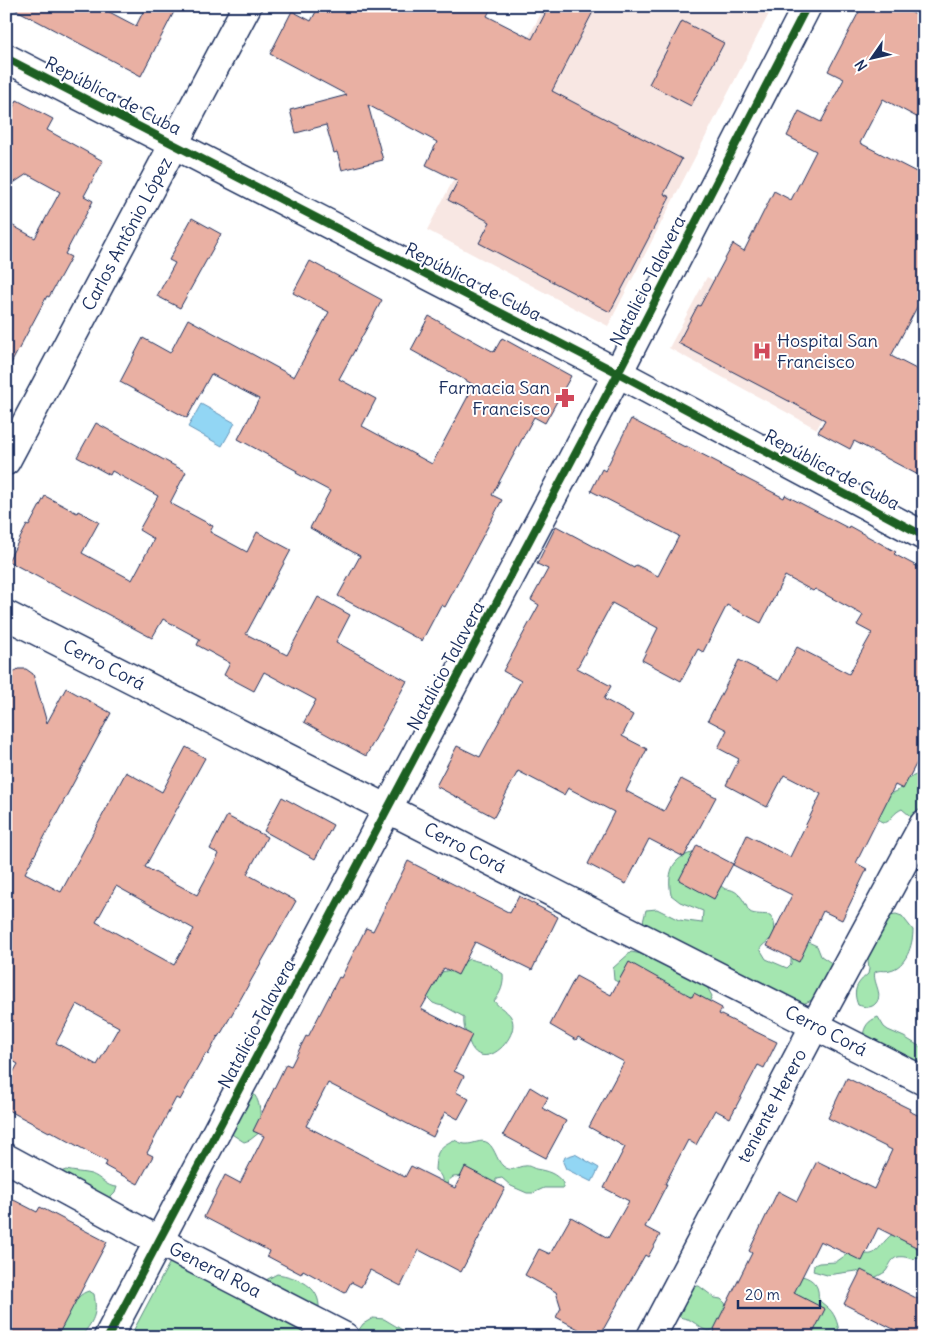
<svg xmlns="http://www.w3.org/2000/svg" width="930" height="1343" viewBox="0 0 930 1343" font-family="Delius,sans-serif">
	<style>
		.built { fill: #f8e7e3 }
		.green { fill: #a4e6b0; stroke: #608a87 }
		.water { fill: #92d6f4; stroke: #6293b8 }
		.building { fill: #e9b0a3; stroke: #1b2f5e; fill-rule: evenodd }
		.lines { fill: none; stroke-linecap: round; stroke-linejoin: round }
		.street-casing { stroke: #1b2f5e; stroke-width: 31 }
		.street { stroke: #fff; stroke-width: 28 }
		.cycleway-casing { stroke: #fff; stroke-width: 11 }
		.cycleway { stroke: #1b5e20; stroke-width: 8 }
		.labels { text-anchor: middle; stroke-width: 4; stroke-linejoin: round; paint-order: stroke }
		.street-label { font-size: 18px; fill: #1b2f5e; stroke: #fff }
		.poi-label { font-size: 18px; fill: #1b2f5e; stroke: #fff; text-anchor: start }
	</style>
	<rect width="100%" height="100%" fill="#fff"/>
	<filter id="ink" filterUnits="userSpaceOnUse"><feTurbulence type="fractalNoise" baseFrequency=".02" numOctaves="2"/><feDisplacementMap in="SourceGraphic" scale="10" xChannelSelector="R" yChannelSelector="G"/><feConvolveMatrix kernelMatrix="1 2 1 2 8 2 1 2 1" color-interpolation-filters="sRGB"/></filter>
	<g filter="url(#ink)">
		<!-- built -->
		<g class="built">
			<polygon points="545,6 773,6 608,326 427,230"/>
			<polygon points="707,277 854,355 817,429 669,348"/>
		</g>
		<!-- green -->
		<g class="green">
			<path d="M 924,773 L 924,823 L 916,821 L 902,809 C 886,816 892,833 870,813 L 881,791 L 893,793 L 899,790 C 902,780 913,775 924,773 Z"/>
			<path d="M 698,853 L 721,886 L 725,889 C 736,889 741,896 746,905 C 748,909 747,909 750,912 C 754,915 765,914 770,915 C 776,922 777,934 769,940 C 765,944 763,944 760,949 L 766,959 L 787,968 L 791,964 L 791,940 L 806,941 L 817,946 L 821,956 L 836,966 L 814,999 L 803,1004 L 698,981 L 707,987 L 712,996 L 707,1007 L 624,985 L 614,980 L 613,968 L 631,952 L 642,954 L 664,964 L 676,964 L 648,933 L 643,922 L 646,910 L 657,909 L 679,920 L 702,923 L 703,911 L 680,902 L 671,895 C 668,879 669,862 686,855 C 689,853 694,853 698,853 Z"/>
			<path d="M 896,914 L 902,916 L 913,930 C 913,945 906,967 890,970 C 884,972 881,969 875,972 C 872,982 884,994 876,1003 C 871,1009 865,1007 858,1005 C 852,990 857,983 868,974 L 869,969 L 866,945 L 890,915 Z"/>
			<path d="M 469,959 L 488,964 L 503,974 C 504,984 501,993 494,1001 C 499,1008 508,1011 511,1017 C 522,1036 483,1075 470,1044 C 466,1035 463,1027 464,1017 L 444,1006 L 438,1005 L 433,1003 L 425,995 L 442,972 L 454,969 Z"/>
			<path d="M 878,1017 L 884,1027 L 888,1030 L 904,1037 L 924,1049 L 924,1070 L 863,1037 C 864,1026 868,1021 878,1017 Z"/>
			<path d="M 249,1090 C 263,1099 260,1118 260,1132 L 250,1140 L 244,1142 L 230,1133 Z"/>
			<path d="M 454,1140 C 457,1141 462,1144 465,1144 C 473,1145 481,1138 488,1143 C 496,1149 497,1164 506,1168 C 514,1172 517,1166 525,1166 C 529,1165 532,1168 536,1169 C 547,1171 556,1173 563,1183 L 563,1188 L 544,1188 L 533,1193 L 527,1193 L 511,1186 L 502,1178 L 496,1179 L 496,1184 L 464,1176 L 453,1177 L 448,1181 L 447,1187 L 442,1184 C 443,1177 440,1174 435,1170 C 436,1153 438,1147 454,1140 Z"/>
			<path d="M 66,1170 C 74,1172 83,1172 91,1174 C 101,1177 106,1187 117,1187 L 115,1193 L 111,1197 L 96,1208 L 55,1174 Z"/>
			<path d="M 893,1234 L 924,1234 L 924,1252 C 913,1265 910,1255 898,1257 C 890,1259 890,1267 885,1272 C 882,1274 878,1276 874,1278 L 856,1271 L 827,1275 L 813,1271 L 814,1265 L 819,1263 L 836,1262 L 850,1252 C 855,1252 867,1255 871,1254 C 878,1253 884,1239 893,1234 Z"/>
			<polygon points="170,1262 312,1337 130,1337"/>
			<path d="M 277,1274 C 297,1277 321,1286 319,1310 L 261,1286 L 266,1280 Z"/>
			<path d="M 801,1276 C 809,1277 817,1283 818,1291 C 819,1295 817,1298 821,1302 C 823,1304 825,1305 827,1307 C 834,1312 838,1323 839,1332 L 834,1335 L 828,1333 L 823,1334 L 823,1337 L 804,1337 L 791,1292 Z"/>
			<path d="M 686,1286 L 699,1286 L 715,1298 L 721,1299 L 725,1303 L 727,1310 C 722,1319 716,1336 703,1329 C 699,1327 697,1324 693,1322 C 687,1317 682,1320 676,1314 Z"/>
			<path d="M 89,1291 L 94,1294 C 98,1315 93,1321 81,1337 L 54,1337 C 61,1323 74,1294 89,1291 Z"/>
			<polygon points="373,1318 384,1319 414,1337 357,1337 356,1334 363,1324"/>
		</g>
		<!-- water -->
		<g class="water">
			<polygon points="201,404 235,423 222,446 188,427"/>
			<polygon points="575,1154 599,1168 592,1182 566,1169 563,1162 565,1157"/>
		</g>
		<!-- building -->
		<g class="building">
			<polygon points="9,6 98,6 136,26 146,6 177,6 141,76"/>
			<polygon points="319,6 492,6 487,16 532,39 549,6 596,6 552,91 682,159 664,194 670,197 610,312 479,243 490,222 448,200 458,181 426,165 437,142 368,105 383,160 342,170 337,152 334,153 326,125 296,133 290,110 347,95 270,54 292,11 311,21"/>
			<polygon points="862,6 899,6 924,19 924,121 883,99 860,143 924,176 924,294 891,356 924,373 924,478 854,441 850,449 818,432 825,420 678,343 698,305 700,306 733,244 744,251 774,191 791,200 816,151 787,136 799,111 821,122 844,79 828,71"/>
			<polygon points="682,21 724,43 691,106 649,84"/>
			<polygon points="17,100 53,119 47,130 103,161 84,196 93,201 65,254 71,257 49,297 47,296 6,373 6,222 35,238 60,192 27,174 12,184 8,164 6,163 6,121"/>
			<polygon points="192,218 221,234 180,308 157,296 175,263 169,260"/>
			<polygon points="310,261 382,300 339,379 376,399 362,426 432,464 474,385 411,350 429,316 494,352 502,338 571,376 545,423 534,417 492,495 502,500 445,607 441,605 422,641 338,596 360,556 310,528 330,491 296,473 297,471 238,439 259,399 211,374 187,418 120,382 143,338 170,353 188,319 294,377 329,312 293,293"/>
			<polygon points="631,419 685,447 686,446 721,464 720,465 784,498 785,495 848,528 849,526 896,552 894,554 924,570 924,749 903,789 895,785 856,863 867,869 842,920 823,911 799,962 767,946 792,895 733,865 747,835 790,857 821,794 784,775 767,807 726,785 739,759 718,748 727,730 708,720 739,660 779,681 797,647 849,674 872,633 857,625 863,615 815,589 813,591 785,576 761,623 727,605 703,652 698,649 681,681 642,660 658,628 612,603 577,668 611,686 604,699 633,715 622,736 647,749 626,791 664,811 681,779 716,797 684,857 649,839 626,884 588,864 614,812 568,788 564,795 518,771 494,817 436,786 457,746 480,757 521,681 503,671 539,605 531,600 548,569 537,564 556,526 634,568 636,565 658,576 679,536 591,491 602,469 605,471"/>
			<polygon points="96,423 186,472 170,503 213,526 210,532 247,552 257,532 291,550 246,634 287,655 318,597 350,615 336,642 407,681 366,756 304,722 316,700 264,672 254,691 224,675 230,663 197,645 200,639 163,619 152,638 8,561 27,525 29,526 45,496 77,513 78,511 99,522 82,553 132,580 154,539 139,530 158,496 112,471 110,475 77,457"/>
			<path d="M 18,669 L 26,669 L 33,674 L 47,723 L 66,688 L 111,713 L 25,873 L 61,892 L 126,772 L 162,792 L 186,747 L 205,758 L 145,867 L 197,895 L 219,854 L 210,849 L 227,816 L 267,837 L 247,874 L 296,901 L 219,1037 L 218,1036 L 208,1055 L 206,1053 L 180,1100 L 176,1098 L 147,1153 L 153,1156 L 138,1184 L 105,1166 L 107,1162 L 50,1131 L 49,1132 L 6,1109 L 6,1085 L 18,1064 L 6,1057 L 6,680 L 12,674 ZM 116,886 L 194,929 L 174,965 L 96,922 ZM 77,1004 L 119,1027 L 97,1065 L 56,1043 Z"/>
			<polygon points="282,797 333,825 315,859 264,831"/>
			<polygon points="697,845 733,864 714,899 679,880"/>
			<polygon points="408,861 510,913 519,896 558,917 532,970 475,942 458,975 444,968 421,1009 472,1035 454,1071 464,1076 456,1092 469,1099 458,1119 445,1112 433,1137 328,1083 306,1126 405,1177 411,1166 455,1188 465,1167 505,1188 461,1272 419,1250 401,1286 370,1270 361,1287 351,1282 345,1293 303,1270 301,1274 267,1256 269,1251 204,1217 225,1175 240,1183 264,1136 253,1131 286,1064 291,1066 306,1036 308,1037 339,977 341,978 366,928 373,931"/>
			<polygon points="629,962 692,997 694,993 722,1008 719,1014 777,1042 764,1068 758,1065 730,1118 715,1110 696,1145 688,1140 665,1184 667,1184 645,1227 660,1235 648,1257 645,1255 599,1337 593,1337 556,1317 561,1308 556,1292 525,1275 539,1249 550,1254 571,1217 608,1238 629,1201 604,1188 625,1147 589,1127 624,1062 578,1037 576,1040 550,1025 576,976 611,995"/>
			<polygon points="847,1078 910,1109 909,1111 924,1118 924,1251 878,1228 862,1261 820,1241 794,1293 825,1309 811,1337 712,1337 715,1330 714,1329 752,1253 749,1251 778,1191 797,1201 817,1161 874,1189 892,1150 828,1118"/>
			<polygon points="530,1087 548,1098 542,1108 566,1121 546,1158 503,1135"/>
			<polygon points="6,1196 37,1212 40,1207 107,1242 57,1337 6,1337"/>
			<polygon points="861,1270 924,1302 924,1337 909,1337 844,1304"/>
		</g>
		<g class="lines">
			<!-- street casing -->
			<g class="street-casing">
				<g id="street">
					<polyline points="6,58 618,373 924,536"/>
					<polyline points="6,461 247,6"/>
					<polyline points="6,615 924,1081"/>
					<polyline points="6,1158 159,1241 345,1337"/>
					<polyline points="108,1337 618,373 807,6"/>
					<polyline points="651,1337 815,1025 924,824"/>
				</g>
			</g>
			<!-- street -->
			<use href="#street" class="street"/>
			<!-- cycleway casing -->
			<g class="cycleway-casing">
				<g id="cycleway">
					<polyline points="6,58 618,373 924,536"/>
					<polyline points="108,1337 618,373 807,6"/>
				</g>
			</g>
			<!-- cycleway -->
			<use href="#cycleway" class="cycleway"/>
		</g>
	</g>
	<!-- icons -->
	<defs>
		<g id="hospital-bare" transform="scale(1.5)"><path d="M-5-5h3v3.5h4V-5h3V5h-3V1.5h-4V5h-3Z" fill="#d1495b" stroke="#fff" stroke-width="2.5" paint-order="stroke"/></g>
		<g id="pharmacy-bare" transform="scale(1.5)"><path d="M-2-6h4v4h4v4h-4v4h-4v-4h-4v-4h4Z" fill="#d1495b" stroke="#fff" stroke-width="2.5" paint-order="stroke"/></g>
	</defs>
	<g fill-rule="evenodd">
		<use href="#hospital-bare" x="762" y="351"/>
		<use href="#pharmacy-bare" x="565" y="398"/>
	</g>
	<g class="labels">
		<!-- street labels -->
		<g class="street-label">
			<text transform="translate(113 96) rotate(27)" y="6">República de Cuba</text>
			<text transform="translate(127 234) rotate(-62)" y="6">Carlos Antônio López</text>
			<text transform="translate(648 281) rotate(-63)" y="6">Natalicio Talavera</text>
			<text transform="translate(473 282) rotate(27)" y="6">República de Cuba</text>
			<text transform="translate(832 470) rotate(28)" y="6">República de Cuba</text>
			<text transform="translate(104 665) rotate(27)" y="6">Cerro Corá</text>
			<text transform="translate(446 666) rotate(-62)" y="6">Natalicio Talavera</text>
			<text transform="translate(465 848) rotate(27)" y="6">Cerro Corá</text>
			<text transform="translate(257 1024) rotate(-62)" y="6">Natalicio Talavera</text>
			<text transform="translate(826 1031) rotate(27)" y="6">Cerro Corá</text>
			<text transform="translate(772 1106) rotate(-62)" y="6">teniente Herero</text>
			<text transform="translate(215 1270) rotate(27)" y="6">General Roa</text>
		</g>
		<!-- poi labels -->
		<g class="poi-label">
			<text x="777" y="347">Hospital San<tspan x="777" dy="21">Francisco</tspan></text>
			<text x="550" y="394" text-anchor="end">Farmacia San<tspan x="550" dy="21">Francisco</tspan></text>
		</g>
	</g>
	<!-- margin -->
	<rect width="930" height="1343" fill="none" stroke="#fff" stroke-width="25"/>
	<rect x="12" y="12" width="905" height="1318" fill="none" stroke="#1b2f5e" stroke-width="2" filter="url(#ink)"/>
	<!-- north arrow -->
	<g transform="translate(872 58) rotate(236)" stroke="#ffffff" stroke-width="4" paint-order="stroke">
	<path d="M0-4L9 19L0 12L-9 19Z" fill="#1b2f5e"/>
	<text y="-8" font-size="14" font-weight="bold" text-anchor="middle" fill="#1b2f5e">N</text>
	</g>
	<!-- scale -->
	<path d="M738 1300v8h82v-8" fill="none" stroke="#1b2f5e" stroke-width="2.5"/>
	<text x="745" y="1300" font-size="15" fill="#1b2f5e" stroke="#ffffff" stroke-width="4" paint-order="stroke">20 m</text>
</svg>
